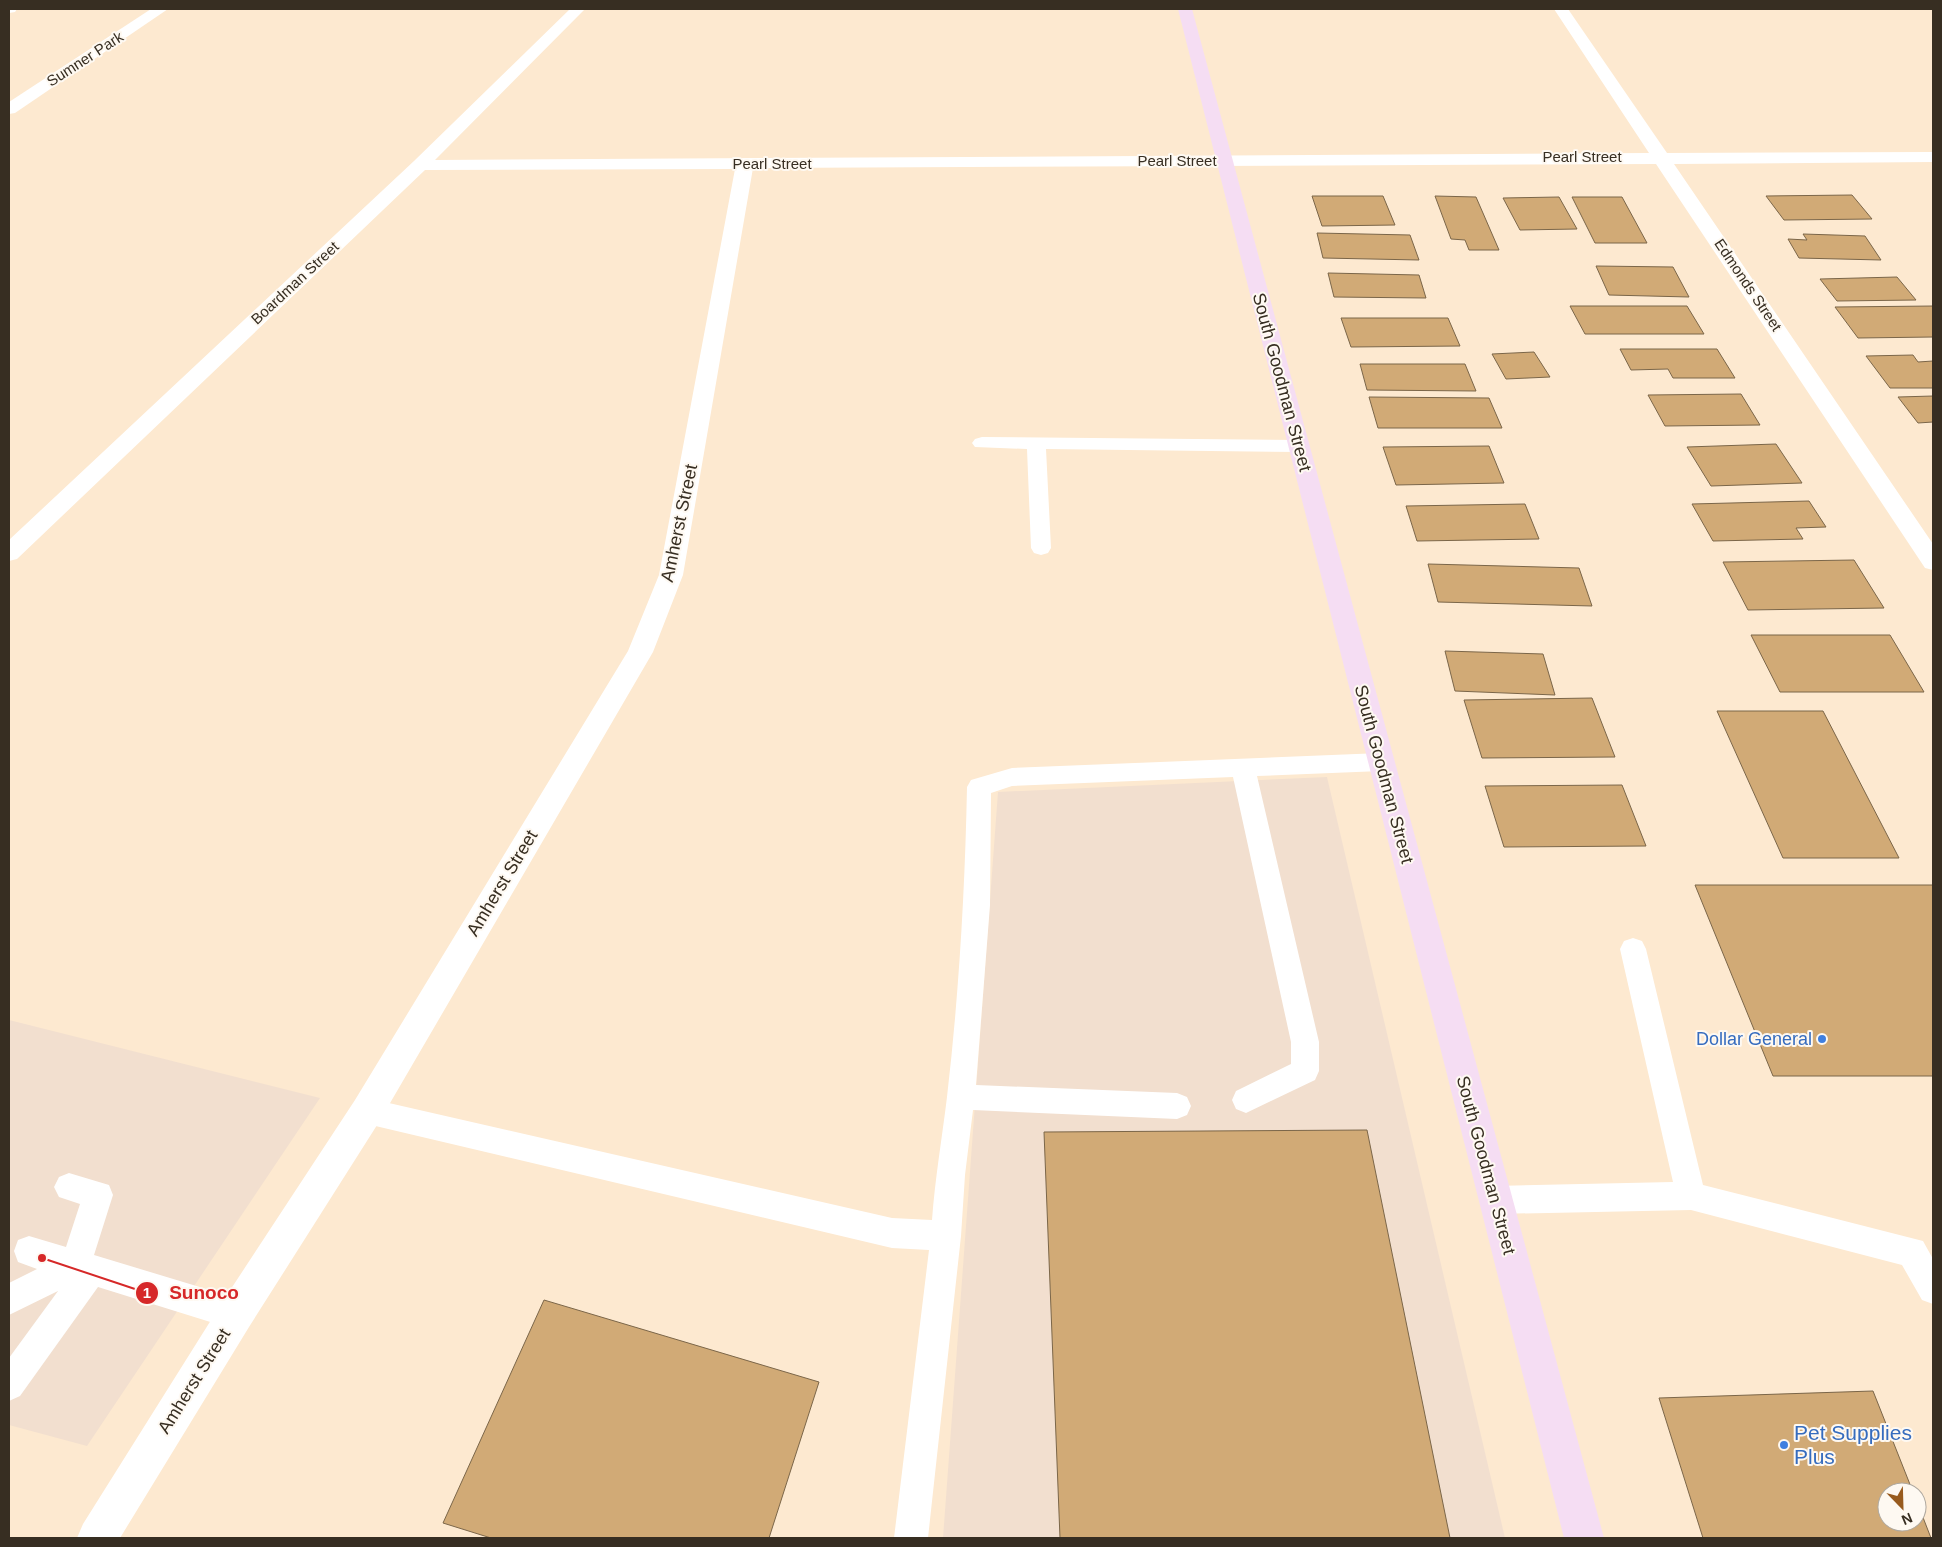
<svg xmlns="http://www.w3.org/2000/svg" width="1942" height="1547" viewBox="0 0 1942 1547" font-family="Helvetica,sans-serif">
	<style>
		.commercial { fill: #f2dfcf }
		.building { fill: #d1aa76; stroke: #7b6649 }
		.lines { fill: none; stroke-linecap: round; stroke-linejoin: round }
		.lane { fill: #fff; fill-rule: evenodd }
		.street { fill: #fff; fill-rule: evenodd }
		.secondary { fill: #f5ddf3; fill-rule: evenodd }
		.shop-dot { fill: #3f7fe0; stroke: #fef9f2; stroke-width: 2 }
		.labels { text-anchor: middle; stroke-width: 4; stroke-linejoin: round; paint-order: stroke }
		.far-street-label { font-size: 15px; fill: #372e22; stroke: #fef9f2 }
		.street-label { font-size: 18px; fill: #372e22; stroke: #fef9f2 }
		.shop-label { font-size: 18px; fill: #366cbe; stroke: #fef9f2; text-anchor: end }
		.near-shop-label { font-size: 21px; fill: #366cbe; stroke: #fef9f2; text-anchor: start }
		.leader { fill: none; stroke: #d62828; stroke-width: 2 }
		.callout-dot { fill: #d62828; stroke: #fef9f2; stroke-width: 2 }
		.mark-label { font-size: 15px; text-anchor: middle; font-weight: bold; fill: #fff }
		.callout-label { font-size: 19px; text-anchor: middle; font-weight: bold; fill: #d62828; stroke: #fef9f2; stroke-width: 4; stroke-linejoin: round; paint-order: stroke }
	</style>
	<rect width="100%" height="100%" fill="#fde9d0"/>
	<!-- commercial -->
	<g class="commercial">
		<polygon points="1327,777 1505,1538 943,1538 998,792"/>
		<polygon points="9,1020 320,1098 87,1446 9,1425"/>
	</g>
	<!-- building -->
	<g class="building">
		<polygon points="1852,195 1872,219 1784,220 1766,196"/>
		<polygon points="1312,196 1383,196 1395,225 1322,226"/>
		<polygon points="1435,196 1476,197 1499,250 1469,250 1465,240 1451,239"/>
		<polygon points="1559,197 1577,229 1520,230 1503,198"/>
		<polygon points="1572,197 1622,197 1647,243 1595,243"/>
		<polygon points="1317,233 1410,235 1419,260 1323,258"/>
		<polygon points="1803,234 1865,236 1881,260 1799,258 1788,239 1807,240"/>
		<polygon points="1596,266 1673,267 1689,297 1609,295"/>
		<polygon points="1328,273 1419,275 1426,298 1334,297"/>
		<polygon points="1897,277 1916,300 1837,301 1820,279"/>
		<polygon points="1570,306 1687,306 1704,334 1585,334"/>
		<polygon points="1933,306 1933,337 1858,338 1835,307"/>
		<polygon points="1341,318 1448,318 1460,346 1351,347"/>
		<polygon points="1620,349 1717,349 1735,378 1673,378 1668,369 1631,370"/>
		<polygon points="1534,352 1550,377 1506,379 1492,354"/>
		<polygon points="1913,355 1918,362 1933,361 1933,388 1890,388 1866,356"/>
		<polygon points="1360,364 1465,364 1476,391 1367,390"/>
		<polygon points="1741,394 1760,425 1665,426 1648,395"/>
		<polygon points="1933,396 1933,422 1918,423 1898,397"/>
		<polygon points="1369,397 1489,398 1502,428 1378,428"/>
		<polygon points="1776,444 1802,483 1711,486 1687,447"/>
		<polygon points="1489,446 1504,483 1396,485 1383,447"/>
		<polygon points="1809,501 1826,527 1796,528 1803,539 1713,541 1692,504"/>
		<polygon points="1525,504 1539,539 1417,541 1406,506"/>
		<polygon points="1854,560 1884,608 1748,610 1723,562"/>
		<polygon points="1428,564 1579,568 1592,606 1438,602"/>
		<polygon points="1751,635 1890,635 1924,692 1780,692"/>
		<polygon points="1445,651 1543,654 1555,695 1455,691"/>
		<polygon points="1592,698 1615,757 1482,758 1464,700"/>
		<polygon points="1717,711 1823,711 1899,858 1783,858"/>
		<polygon points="1622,785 1646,846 1504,847 1485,786"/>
		<polygon points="1695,885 1933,885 1933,1076 1773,1076"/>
		<polygon points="1367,1130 1450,1538 1060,1538 1044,1132"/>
		<polygon points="544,1300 819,1382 769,1538 491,1538 443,1523"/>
		<polygon points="1873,1391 1913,1492 1887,1492 1887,1522 1917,1522 1917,1502 1931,1538 1703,1538 1659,1398"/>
	</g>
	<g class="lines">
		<!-- lane -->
		<g class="lane">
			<polygon points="982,437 1299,440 1306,442 1309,446 1306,450 1299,452 1046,449 1051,548 1048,553 1041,555 1034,553 1031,548 1027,449 975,447 972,443 975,439"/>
			<path d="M 1381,753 L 1389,756 L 1393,762 L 1389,768 L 1381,771 L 1257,776 L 1319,1042 L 1319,1071 L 1315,1080 L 1246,1113 L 1236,1109 L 1232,1100 L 1236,1091 L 1291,1064 L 1291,1042 L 1233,777 L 1012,786 L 991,793 L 990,905 L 976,1085 L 1177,1093 L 1187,1097 L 1191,1106 L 1187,1115 L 1177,1119 L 973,1110 L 965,1175 L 961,1236 L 928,1538 L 894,1538 L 929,1250 L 892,1248 L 367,1124 L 357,1120 L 353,1111 L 357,1102 L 367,1098 L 892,1218 L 932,1220 C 935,1179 942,1138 947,1097 C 959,994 965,890 967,787 L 971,780 L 1012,768 Z"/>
			<polygon points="1633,938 1642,941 1646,949 1703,1185 1923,1241 1933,1259 1933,1304 1922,1300 1902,1265 1691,1210 1495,1214 1484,1210 1480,1200 1484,1190 1495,1186 1673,1182 1620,949 1624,941"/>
			<polygon points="69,1173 109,1185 113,1195 94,1255 236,1298 247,1303 252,1314 247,1325 236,1330 98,1287 20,1396 9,1401 9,1358 58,1291 9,1315 9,1283 37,1269 18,1262 14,1251 18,1240 29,1236 66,1247 80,1204 59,1197 54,1187 59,1177"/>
		</g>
		<!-- street -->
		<g class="street">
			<polygon points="9,9 17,9 15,12 9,13"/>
			<polygon points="151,9 168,9 15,113 9,114 9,102"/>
			<polygon points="570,9 585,9 435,160 1649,153 1554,9 1568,9 1667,153 1933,152 1933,162 1674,164 1933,544 1933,570 1925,568 1656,164 753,168 683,575 653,652 379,1122 249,1327 120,1538 77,1538 83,1524 223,1301 355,1100 628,651 659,575 735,169 425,170 17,559 9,561 9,540 414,161"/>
		</g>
		<!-- secondary -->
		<polygon class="secondary" points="1178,9 1192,9 1604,1538 1564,1538"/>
	</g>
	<!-- markers -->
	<g class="shop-dot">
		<circle cx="1822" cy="1039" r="5"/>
		<circle cx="1784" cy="1445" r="5"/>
	</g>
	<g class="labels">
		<!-- far-street labels -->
		<g class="far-street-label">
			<text transform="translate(85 59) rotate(-33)" y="5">Sumner Park</text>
			<text x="1582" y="162">Pearl Street</text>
			<text x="1177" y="166">Pearl Street</text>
			<text x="772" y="169">Pearl Street</text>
			<text transform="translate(295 283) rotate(-43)" y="5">Boardman Street</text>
			<text transform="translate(1748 285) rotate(56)" y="5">Edmonds Street</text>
		</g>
		<!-- street labels -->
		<g class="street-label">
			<text transform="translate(1282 382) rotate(75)" y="6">South Goodman Street</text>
			<text transform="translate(679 523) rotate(-78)" y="6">Amherst Street</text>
			<text transform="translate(1384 774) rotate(75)" y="6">South Goodman Street</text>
			<text transform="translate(502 883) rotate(-59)" y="6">Amherst Street</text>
			<text transform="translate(1486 1165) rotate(75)" y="6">South Goodman Street</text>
			<text transform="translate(194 1381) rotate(-58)" y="6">Amherst Street</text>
		</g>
		<!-- shop labels -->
		<g class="shop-label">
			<text x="1812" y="1045">Dollar General</text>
		</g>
		<!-- near-shop labels -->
		<g class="near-shop-label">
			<text x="1794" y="1440">Pet Supplies<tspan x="1794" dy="24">Plus</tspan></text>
		</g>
	</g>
	<!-- callouts -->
	<path class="leader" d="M42 1258L147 1293"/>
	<g class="callout-dot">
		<circle cx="42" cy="1258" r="5"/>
		<circle cx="147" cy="1293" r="12"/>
	</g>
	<g class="mark-label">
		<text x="147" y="1298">1</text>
	</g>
	<g class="callout-label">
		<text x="204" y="1299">Sunoco</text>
	</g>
	<!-- border -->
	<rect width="1942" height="1547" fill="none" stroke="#372e22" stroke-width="20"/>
	<!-- north arrow -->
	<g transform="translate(1902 1507) rotate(157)"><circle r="24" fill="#fef9f2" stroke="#aea89f"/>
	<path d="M0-4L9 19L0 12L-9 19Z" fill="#985b1e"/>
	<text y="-8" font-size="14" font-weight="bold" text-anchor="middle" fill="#372e22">N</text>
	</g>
</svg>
